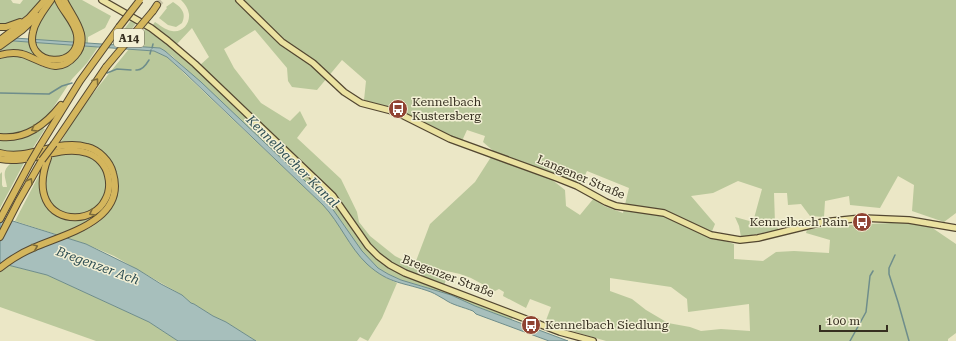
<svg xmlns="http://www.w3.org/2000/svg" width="956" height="341" viewBox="0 0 956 341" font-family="'Roboto Serif',serif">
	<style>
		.green { fill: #bac89b; fill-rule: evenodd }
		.water { fill: #a7bfbc; stroke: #6e8d8b }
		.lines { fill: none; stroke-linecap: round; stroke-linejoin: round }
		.stream { stroke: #6e8d8b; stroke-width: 1.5 }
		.highway-tunnel { stroke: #c7c2a5; stroke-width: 6; stroke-dasharray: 6 3; stroke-linecap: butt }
		.major-casing { stroke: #534731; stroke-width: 8 }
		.highway-casing { stroke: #534731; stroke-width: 8 }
		.major { stroke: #ebe2a1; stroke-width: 5.5 }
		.highway { stroke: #d4b65d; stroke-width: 6 }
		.highway-bridge-casing { stroke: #534731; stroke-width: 8; stroke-linecap: butt }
		.highway-bridge { stroke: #d4b65d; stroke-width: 6 }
		.oneway { stroke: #7d6c3b }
		.labels { text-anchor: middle; stroke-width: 3; stroke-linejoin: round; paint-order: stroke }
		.shield { fill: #f3f0d5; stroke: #6f6956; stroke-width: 1 }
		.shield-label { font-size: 11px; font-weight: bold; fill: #362f20 }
		.poi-label { font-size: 12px; fill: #362f20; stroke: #f3f0d5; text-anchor: start }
		.street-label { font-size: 12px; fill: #362f20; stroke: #f3f0d5 }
		.water-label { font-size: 13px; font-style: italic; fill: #305055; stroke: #f3f0d5 }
	</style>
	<rect width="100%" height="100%" fill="#ebe7c6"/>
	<!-- green -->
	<g class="green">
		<path d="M 0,0 L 11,0 L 13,3 L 20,4 L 23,0 L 41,0 C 31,13 17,26 0,24 Z"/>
		<path d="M 66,0 L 82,0 L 111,16 L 105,28 L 88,37 L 88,43 L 85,43 C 86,27 75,13 66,0 Z"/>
		<path d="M 181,0 L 956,0 L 956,213 L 944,222 L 912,211 L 914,185 L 898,176 L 880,208 L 850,205 L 849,196 L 825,201 L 824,217 L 810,216 L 801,204 L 788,205 L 787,193 L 774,193 L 775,223 L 779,230 L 741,237 L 739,226 L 735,217 L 753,222 L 762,189 L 738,181 L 713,193 L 691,196 L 715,224 L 710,236 L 734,244 L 734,259 L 763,261 L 776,252 L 794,251 L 829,253 L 830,240 L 806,233 L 807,230 L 829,226 L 911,222 L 928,225 L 956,244 L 956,333 L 948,339 L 948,341 L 606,341 L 545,323 L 551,307 L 530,299 L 526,308 L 503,296 L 504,292 L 499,289 L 495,291 L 471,278 L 460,274 L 415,264 L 416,261 L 430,224 L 475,182 L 491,157 L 551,179 L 565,190 L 566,206 L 580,215 L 594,198 L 604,206 L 623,213 L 629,188 L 587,171 L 580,186 L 498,155 L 483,142 L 485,136 L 467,130 L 462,141 L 449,137 L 400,111 L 398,107 L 387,107 L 364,100 L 366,81 L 342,60 L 317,90 L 292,87 L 288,81 L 287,68 L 255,30 L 224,49 L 234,68 L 261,103 L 290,121 L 300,111 L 307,125 L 297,138 L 341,179 L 357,212 L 359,222 L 370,236 L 395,256 L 415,266 L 449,273 L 444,285 L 406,272 L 385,258 L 370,244 L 336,196 L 199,66 L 209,57 L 192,28 L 176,45 L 152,26 L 155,22 C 160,25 165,30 172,31 C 182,33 190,24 189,14 C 188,8 185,4 181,0 ZM 610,278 L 671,287 L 687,299 L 688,312 L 749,304 L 750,331 L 721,329 L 701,331 L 690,327 L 668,323 L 646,310 L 632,299 L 610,291 Z"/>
		<path d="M 54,1 L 71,26 L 75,37 L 74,37 L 73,42 L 35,40 C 36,24 45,13 54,1 Z"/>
		<path d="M 173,2 C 181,7 187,13 182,23 L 176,27 L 168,25 L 159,18 L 167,8 L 166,7 Z"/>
		<polygon points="132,19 137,22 119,46 112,45"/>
		<polygon points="146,28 184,57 330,196 359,237 403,275 513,316 512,320 475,306 451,295 401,280 388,274 378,268 362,252 334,211 324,199 172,56 160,48 131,46"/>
		<path d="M 12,41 L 29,42 C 34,58 51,69 67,59 C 71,57 75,51 77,48 C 75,54 70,59 64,61 C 49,68 39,56 25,52 C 17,49 9,49 0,51 L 0,50 Z"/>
		<polygon points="36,42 73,45 70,51 63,57 48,57 40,51"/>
		<polygon points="84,46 98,47 87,63 72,79 47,117 31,129 12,135 0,135 0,57 9,55 22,56 43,67 58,67 82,50"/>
		<path d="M 129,49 L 154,51 L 167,57 L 323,205 C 350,234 357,266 397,283 L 382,318 L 368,341 L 360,337 L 357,341 L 256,341 L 226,322 L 213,316 L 194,304 L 191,303 L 182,295 L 114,256 L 86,244 L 15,221 L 39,175 L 41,176 C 40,191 43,204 56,213 C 89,237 128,194 103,162 C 98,155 90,150 80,149 C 72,148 64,149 56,151 L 57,149 C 68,148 79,146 90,150 C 97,153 102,158 106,164 C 121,186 107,214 84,224 L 87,229 C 136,208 123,133 60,144 C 77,110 105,79 129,49 Z"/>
		<polygon points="42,128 45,129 31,151 14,153 0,151 0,139"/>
		<path d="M 82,153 C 96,160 107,167 106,184 C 104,234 21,222 53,156 L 64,154 Z"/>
		<path d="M 24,163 L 0,208 L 0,174 L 2,172 L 2,185 L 3,187 L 7,187 C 6,178 1,172 10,164 Z"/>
		<polygon points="0,263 47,275 149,322 178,341 96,341 0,307"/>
	</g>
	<!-- water -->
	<g class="water">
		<path d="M 0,37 L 160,48 L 165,51 L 201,82 L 324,199 L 334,211 L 362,251 L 378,268 L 388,274 L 401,280 L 451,295 L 475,306 L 568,341 L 549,341 L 476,314 L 473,311 C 463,307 452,305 444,299 C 440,297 436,294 431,292 C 404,282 390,285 367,264 C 349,247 340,223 323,205 L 185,73 L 167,57 L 154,51 L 0,40 Z"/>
		<polygon points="0,217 86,244 137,269 161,284 182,295 191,303 194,304 213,316 226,322 256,341 178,341 149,322 47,275 0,263"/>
	</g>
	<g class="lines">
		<!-- stream -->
		<g class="stream">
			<polyline points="152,48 153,44"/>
			<polyline points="150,54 151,50"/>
			<path d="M 136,70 C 142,71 146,65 149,60"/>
			<polyline points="107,73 117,69 131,70"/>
			<polyline points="0,93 49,94 62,86 72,83"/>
			<polyline points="895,255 889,268 889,274 898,302 909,341"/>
			<polyline points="850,341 866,312 870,276 873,271"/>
		</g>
		<!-- highway-tunnel -->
		<polyline class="highway-tunnel" points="157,5 162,0"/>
		<!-- major casing -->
		<g class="major-casing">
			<g id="major">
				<polyline points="102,0 151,28 168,41 195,64 333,196 368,246 378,256 390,265 405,273 560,332 593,341"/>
				<polyline points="239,0 282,42 313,63 344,92 361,103 396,112 450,139 557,178 577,186 606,202 616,206 664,213 711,235 740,240 758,238 823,222 862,218 909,220 956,228"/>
			</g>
		</g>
		<!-- highway casing -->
		<g class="highway-casing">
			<g id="highway">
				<path d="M 51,0 C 44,10 35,21 33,32 C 24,67 82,70 77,35 C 75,22 63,12 58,0"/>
				<polyline points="153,11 157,5"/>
				<polyline points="0,27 6,27 20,22"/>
				<polyline points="0,40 29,18 45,0"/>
				<polyline points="0,46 22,30 37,16"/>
				<path d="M 0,55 C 7,53 14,52 22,54 C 40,59 57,77 75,56 C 92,37 72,17 64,0"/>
				<path d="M 0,137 C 26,140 46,124 61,105"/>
				<polyline points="54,144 106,67"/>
				<polyline points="40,146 80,81 119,27"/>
				<path d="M 0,153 C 29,161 58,138 87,147 C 99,150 110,161 113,173 C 127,221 64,234 33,248 C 21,253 10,260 0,268"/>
				<path d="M 0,159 C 30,165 60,144 87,153 C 97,156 106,165 108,176 C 110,184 109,193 105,200 C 94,222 57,224 46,200 C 40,187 43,171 48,158"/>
				<polyline points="0,219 30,163"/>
				<polyline points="0,237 18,202 42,160"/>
			</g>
		</g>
		<!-- major -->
		<use href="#major" class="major"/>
		<!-- highway -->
		<use href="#highway" class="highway"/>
		<!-- highway-bridge casing -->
		<g class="highway-bridge-casing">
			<g id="highway-bridge">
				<polyline points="119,27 140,0"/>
				<polyline points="106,67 153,11"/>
				<polyline points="42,160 54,144"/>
				<polyline points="30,163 40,146"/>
			</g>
		</g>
		<!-- highway-bridge -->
		<use href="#highway-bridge" class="highway-bridge"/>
	</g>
	<!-- one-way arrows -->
	<defs><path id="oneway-chevron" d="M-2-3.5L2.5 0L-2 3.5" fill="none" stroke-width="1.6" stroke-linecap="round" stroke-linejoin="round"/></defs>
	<g class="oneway">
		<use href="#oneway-chevron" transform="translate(96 81) rotate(-54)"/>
		<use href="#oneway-chevron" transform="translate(34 129) rotate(152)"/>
		<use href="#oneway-chevron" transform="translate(30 181) rotate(-60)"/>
		<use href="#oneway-chevron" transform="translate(92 213) rotate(152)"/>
		<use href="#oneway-chevron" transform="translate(35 247) rotate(-23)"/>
	</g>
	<!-- icons -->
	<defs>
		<g id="bus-disc" transform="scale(1)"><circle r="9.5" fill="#904332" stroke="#f3f0d5"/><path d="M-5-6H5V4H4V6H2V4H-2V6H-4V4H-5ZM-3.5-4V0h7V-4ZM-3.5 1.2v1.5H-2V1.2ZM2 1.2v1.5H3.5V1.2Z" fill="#fff"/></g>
	</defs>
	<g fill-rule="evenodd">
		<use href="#bus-disc" x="398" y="109"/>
		<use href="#bus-disc" x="862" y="222"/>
		<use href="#bus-disc" x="531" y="325"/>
	</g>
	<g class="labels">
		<!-- shield labels -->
		<rect class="shield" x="114" y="29" width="30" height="18" rx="3"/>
		<g class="shield-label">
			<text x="129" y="42">A14</text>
		</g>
		<!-- poi labels -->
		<g class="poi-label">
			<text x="412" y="106">Kennelbach<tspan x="412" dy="14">Kustersberg</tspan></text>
			<text x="848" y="226" text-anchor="end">Kennelbach Rain</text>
			<text x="545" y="329">Kennelbach Siedlung</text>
		</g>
		<!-- street labels -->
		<g class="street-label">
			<text transform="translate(581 177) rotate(23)" y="4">Langener Straße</text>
			<text transform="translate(448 276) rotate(21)" y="4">Bregenzer Straße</text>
		</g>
		<!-- water labels -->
		<g class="water-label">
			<text transform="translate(293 161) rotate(45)" y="5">Kennelbacher Kanal</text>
			<text transform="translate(98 265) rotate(20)" y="5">Bregenzer Ach</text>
		</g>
	</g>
	<!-- scale -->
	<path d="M820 325v6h67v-6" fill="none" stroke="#362f20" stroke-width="2"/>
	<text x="826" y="325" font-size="12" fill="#362f20" stroke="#f3f0d5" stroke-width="3" paint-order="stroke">100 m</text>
</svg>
